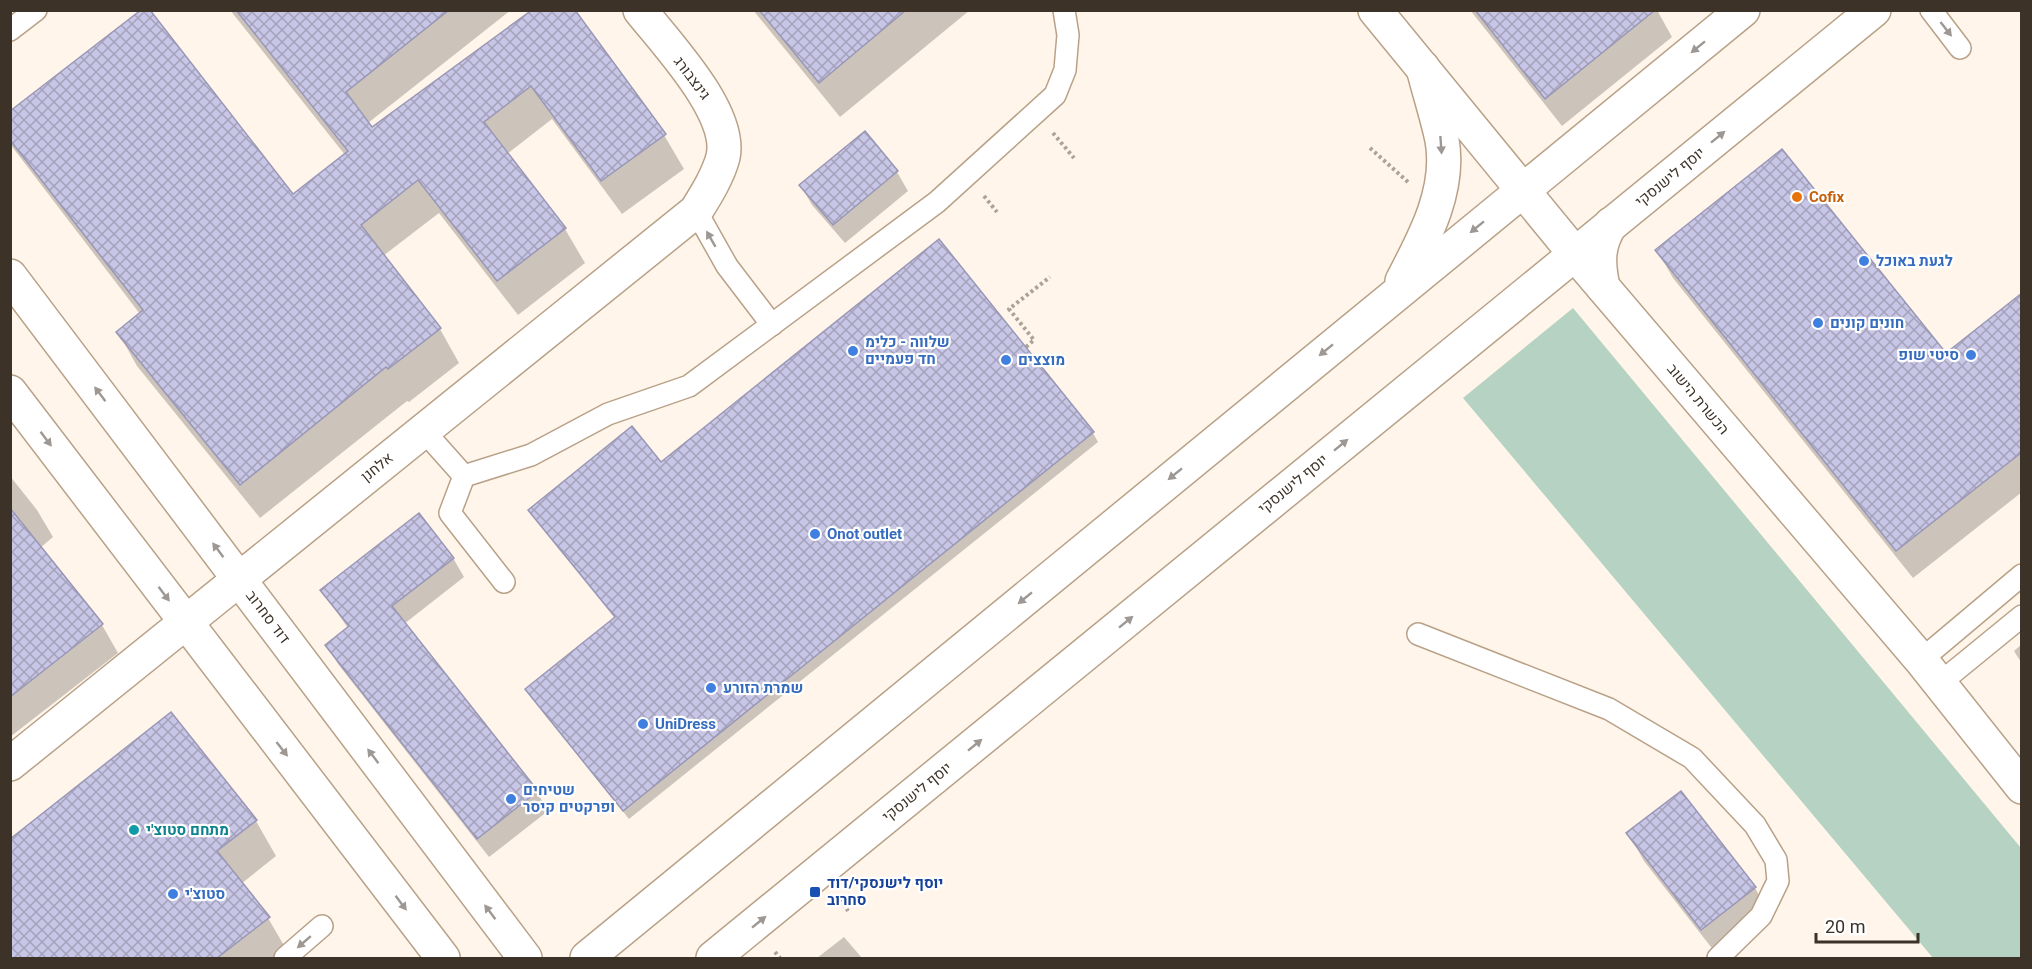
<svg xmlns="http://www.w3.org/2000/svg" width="2032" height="969" viewBox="0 0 2032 969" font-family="Roboto,Heebo,sans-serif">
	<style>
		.grass { fill: #b5d2c2 }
		.shadow { fill: #0003 }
		.building { fill: url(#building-cross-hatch); stroke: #9997b6; stroke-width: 1.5 }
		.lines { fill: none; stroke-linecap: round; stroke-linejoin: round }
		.service-casing { stroke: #b9a188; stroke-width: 24 }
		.minor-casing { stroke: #b9a188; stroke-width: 36 }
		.tertiary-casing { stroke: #b9a188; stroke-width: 36 }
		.secondary-casing { stroke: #b9a188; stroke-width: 36 }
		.path { stroke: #aca297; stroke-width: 4; stroke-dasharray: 3 3; stroke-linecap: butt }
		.service { stroke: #fff; stroke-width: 21 }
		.minor { stroke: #fff; stroke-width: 33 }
		.tertiary { stroke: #fff; stroke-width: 33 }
		.secondary { stroke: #fff; stroke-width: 33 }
		.oneway { fill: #9e9894 }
		.food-dot { fill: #e8710a; stroke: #fff; stroke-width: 2 }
		.shop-dot { fill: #3f7fe0; stroke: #fff; stroke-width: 2 }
		.culture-dot { fill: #0f9aa8; stroke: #fff; stroke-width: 2 }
		.transit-dot { fill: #1a4fb4; stroke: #fff; stroke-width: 2 }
		.labels { text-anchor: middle; stroke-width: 4.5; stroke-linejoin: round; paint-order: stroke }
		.street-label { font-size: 15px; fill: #3c3228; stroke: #fff }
		.food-label { font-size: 15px; font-weight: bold; fill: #c56008; stroke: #fff; text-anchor: start }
		.shop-label { font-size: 15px; font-weight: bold; fill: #366cbe; stroke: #fff; text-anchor: start }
		.culture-label { font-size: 15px; font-weight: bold; fill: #0d838f; stroke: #fff; text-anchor: start }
		.transit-label { font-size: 15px; font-weight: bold; fill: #164399; stroke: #fff; text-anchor: start }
	</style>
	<defs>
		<pattern id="building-cross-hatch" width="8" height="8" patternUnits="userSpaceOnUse" patternTransform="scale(1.5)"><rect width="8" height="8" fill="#c8c6e6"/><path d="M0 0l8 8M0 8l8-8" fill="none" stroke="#a4a1ba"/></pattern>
	</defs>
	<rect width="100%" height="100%" fill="#fff5ea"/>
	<!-- grass -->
	<polygon class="grass" points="1573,308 2021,848 2021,958 1933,958 1463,398"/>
	<!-- shadow -->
	<g class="shadow">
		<polygon points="230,10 511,10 368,123 372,129 573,10 664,135 684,169 622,214 552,119 507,154 565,229 585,263 518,315 439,213 383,256 440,329 459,363 409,402 407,401 260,518 137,366 118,332 140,314 10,144 10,113 292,196 345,155"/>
		<polygon points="753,10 970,10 840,117"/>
		<polygon points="1470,10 1657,10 1672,37 1562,126"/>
		<polygon points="865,133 897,172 908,191 845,243 812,205 801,186"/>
		<polygon points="1657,250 1946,355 2022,295 2022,492 1913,578 1673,278"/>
		<polygon points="1093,433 1098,442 629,819 527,690 616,618 536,519 661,464"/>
		<polygon points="10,476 37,510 53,537 40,548 102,625 118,653 10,737"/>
		<polygon points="453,558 464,577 404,624 537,792 548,811 489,857 338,664 327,645 348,628 322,591"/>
		<polygon points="2022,644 2022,664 2014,651"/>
		<polygon points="256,821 276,856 241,884 268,918 289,954 283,958 10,958 10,841"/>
		<polygon points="1628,833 1755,888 1771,916 1718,956 1644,861"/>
		<polygon points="844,937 862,958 817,958"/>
	</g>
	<!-- building -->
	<g class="building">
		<polygon points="141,10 150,10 293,194 348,151 236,10 449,10 346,92 372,127 532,10 575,10 666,134 601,181 531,86 484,122 566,228 497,281 418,180 361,225 441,328 388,369 386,367 240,485 116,332 143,310 10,140 10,111"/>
		<polygon points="759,10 906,10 819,83"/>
		<polygon points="1475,10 1655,10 1545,99"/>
		<polygon points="865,131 898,171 833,225 799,185"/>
		<polygon points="1782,149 1946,353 2022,293 2022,452 1896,551 1655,250"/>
		<polygon points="939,239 1094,432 623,811 525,689 615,617 528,510 632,426 661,462"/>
		<polygon points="10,508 103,624 10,697"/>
		<polygon points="419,513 454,558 392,606 538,791 477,839 325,645 349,626 320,590"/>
		<polygon points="171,712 257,820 217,851 270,917 217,958 10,958 10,839"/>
		<polygon points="1681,791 1756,887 1701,930 1626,833"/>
	</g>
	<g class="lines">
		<!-- service casing -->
		<g class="service-casing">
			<g id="service">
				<polyline points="1931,10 1960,48"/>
				<polyline points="10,30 36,10"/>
				<polyline points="696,211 727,266 772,325"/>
				<polyline points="423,430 464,476"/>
				<polyline points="464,476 531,455 608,414 689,386 937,202 1055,95 1065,70 1068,35 1064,10"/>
				<polyline points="464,476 450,513 504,582"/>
				<polyline points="1418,634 1609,709 1692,758 1755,825 1776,860 1778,881 1761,916 1718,958"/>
				<polyline points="1921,660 2022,575"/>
				<polyline points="1940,683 2022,616"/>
				<polyline points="285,958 322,926"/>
			</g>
		</g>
		<!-- minor casing -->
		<g class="minor-casing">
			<g id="minor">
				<polyline points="1585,266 1921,660 2022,787"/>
				<path d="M 10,764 L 696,211 C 706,195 718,176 723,157 C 733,113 666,43 640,10"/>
			</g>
		</g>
		<!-- tertiary casing -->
		<g class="tertiary-casing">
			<g id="tertiary">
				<polyline points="1375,10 1575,254"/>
				<polyline points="10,276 525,958"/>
				<polyline points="10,392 443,958"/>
			</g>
		</g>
		<!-- secondary casing -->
		<g class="secondary-casing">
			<g id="secondary">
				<path d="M 1402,281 C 1424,239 1451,190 1442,140 C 1437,116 1429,92 1423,68"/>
				<path d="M 1603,287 C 1598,263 1597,245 1611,224"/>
				<polyline points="587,958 1743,10"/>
				<polyline points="713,958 1874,10"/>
			</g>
		</g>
		<!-- path -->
		<g class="path">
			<polyline points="1053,133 1074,158"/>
			<polyline points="1370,148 1408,182"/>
			<polyline points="984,196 997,212"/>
			<polyline points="1026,347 1034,340 1009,309 1050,277"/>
			<polyline points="840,899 848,911"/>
			<polyline points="775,952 780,958"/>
		</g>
		<!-- service -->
		<use href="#service" class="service"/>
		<!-- minor -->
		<use href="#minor" class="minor"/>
		<!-- tertiary -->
		<use href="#tertiary" class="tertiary"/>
		<!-- secondary -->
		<use href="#secondary" class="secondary"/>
	</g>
	<!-- one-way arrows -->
	<defs><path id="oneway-solid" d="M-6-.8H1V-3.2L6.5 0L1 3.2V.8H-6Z" transform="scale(1.5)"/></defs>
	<g class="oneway">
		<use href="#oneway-solid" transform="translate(1946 29) rotate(52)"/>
		<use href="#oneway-solid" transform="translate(1698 47) rotate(141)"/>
		<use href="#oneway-solid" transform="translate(1718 137) rotate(-39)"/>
		<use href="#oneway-solid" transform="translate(1441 145) rotate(86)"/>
		<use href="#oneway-solid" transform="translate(1477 227) rotate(141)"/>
		<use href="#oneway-solid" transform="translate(711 239) rotate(-120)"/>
		<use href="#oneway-solid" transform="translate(1326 350) rotate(141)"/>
		<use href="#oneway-solid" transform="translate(100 394) rotate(-127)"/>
		<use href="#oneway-solid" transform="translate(46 439) rotate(53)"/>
		<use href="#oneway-solid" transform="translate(1341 445) rotate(-39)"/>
		<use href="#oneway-solid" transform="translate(1175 474) rotate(141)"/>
		<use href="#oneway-solid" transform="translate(218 550) rotate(-127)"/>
		<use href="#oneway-solid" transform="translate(164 594) rotate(53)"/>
		<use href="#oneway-solid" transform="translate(1025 598) rotate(141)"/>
		<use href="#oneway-solid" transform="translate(1126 622) rotate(-39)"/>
		<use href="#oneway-solid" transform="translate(975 745) rotate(-39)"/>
		<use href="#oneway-solid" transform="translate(282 749) rotate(52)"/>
		<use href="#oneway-solid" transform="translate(373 756) rotate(-127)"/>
		<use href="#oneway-solid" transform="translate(401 903) rotate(53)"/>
		<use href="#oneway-solid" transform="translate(490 912) rotate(-127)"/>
		<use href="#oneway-solid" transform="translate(759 922) rotate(-39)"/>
		<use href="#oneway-solid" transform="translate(304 942) rotate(139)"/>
	</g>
	<!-- markers -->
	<circle class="food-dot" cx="1797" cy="197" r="6"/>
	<g class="shop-dot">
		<circle cx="1864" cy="261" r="6"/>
		<circle cx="1818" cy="323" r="6"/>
		<circle cx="853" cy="351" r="6"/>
		<circle cx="1971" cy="355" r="6"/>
		<circle cx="1006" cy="360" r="6"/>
		<circle cx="815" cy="534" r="6"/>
		<circle cx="711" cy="688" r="6"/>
		<circle cx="643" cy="724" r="6"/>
		<circle cx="511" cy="799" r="6"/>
		<circle cx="173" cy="894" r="6"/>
	</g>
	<circle class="culture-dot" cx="134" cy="830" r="6"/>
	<rect class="transit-dot" x="809" y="886" width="12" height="12" rx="3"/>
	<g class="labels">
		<!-- street labels -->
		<g class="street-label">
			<text transform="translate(692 78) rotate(53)" y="5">גינצבורג</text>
			<text transform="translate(1670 177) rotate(-39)" y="5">יוסף לישנסקי</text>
			<text transform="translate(1698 399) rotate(50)" y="5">הכשרת הישוב</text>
			<text transform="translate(377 467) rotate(-39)" y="5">אלחנן</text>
			<text transform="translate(1293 484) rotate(-39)" y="5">יוסף לישנסקי</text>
			<text transform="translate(268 617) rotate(53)" y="5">דוד סחרוב</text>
			<text transform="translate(917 792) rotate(-39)" y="5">יוסף לישנסקי</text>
		</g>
		<!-- food labels -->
		<g class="food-label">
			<text x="1809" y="202">Cofix</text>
		</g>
		<!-- shop labels -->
		<g class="shop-label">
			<text x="1876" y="266">לגעת באוכל</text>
			<text x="1830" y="328">חונים קונים</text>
			<text x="865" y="347">שלווה - כלימ<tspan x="865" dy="17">חד פעמיים</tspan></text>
			<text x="1959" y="360" text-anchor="end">סיטי שופ</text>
			<text x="1018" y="365">מוצצים</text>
			<text x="827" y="539">Onot outlet</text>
			<text x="723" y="693">שמרת הזורע</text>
			<text x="655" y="729">UniDress</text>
			<text x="523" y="795">שטיחים<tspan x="523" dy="17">ופרקטים קיסר</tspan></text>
			<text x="185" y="899">סטוצ'י</text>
		</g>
		<!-- culture labels -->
		<g class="culture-label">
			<text x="146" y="835">מתחם סטוצ'י</text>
		</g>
		<!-- transit labels -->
		<g class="transit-label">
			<text x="827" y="888">יוסף לישנסקי/דוד<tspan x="827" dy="17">סחרוב</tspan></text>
		</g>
	</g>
	<!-- border -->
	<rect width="2032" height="969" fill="none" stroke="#3c3228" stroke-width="24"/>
	<!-- scale -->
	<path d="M1816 933v9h102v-9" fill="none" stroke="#3c3228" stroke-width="3"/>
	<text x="1825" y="933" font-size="18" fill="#3c3228" stroke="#ffffff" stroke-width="4.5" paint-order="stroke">20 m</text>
</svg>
